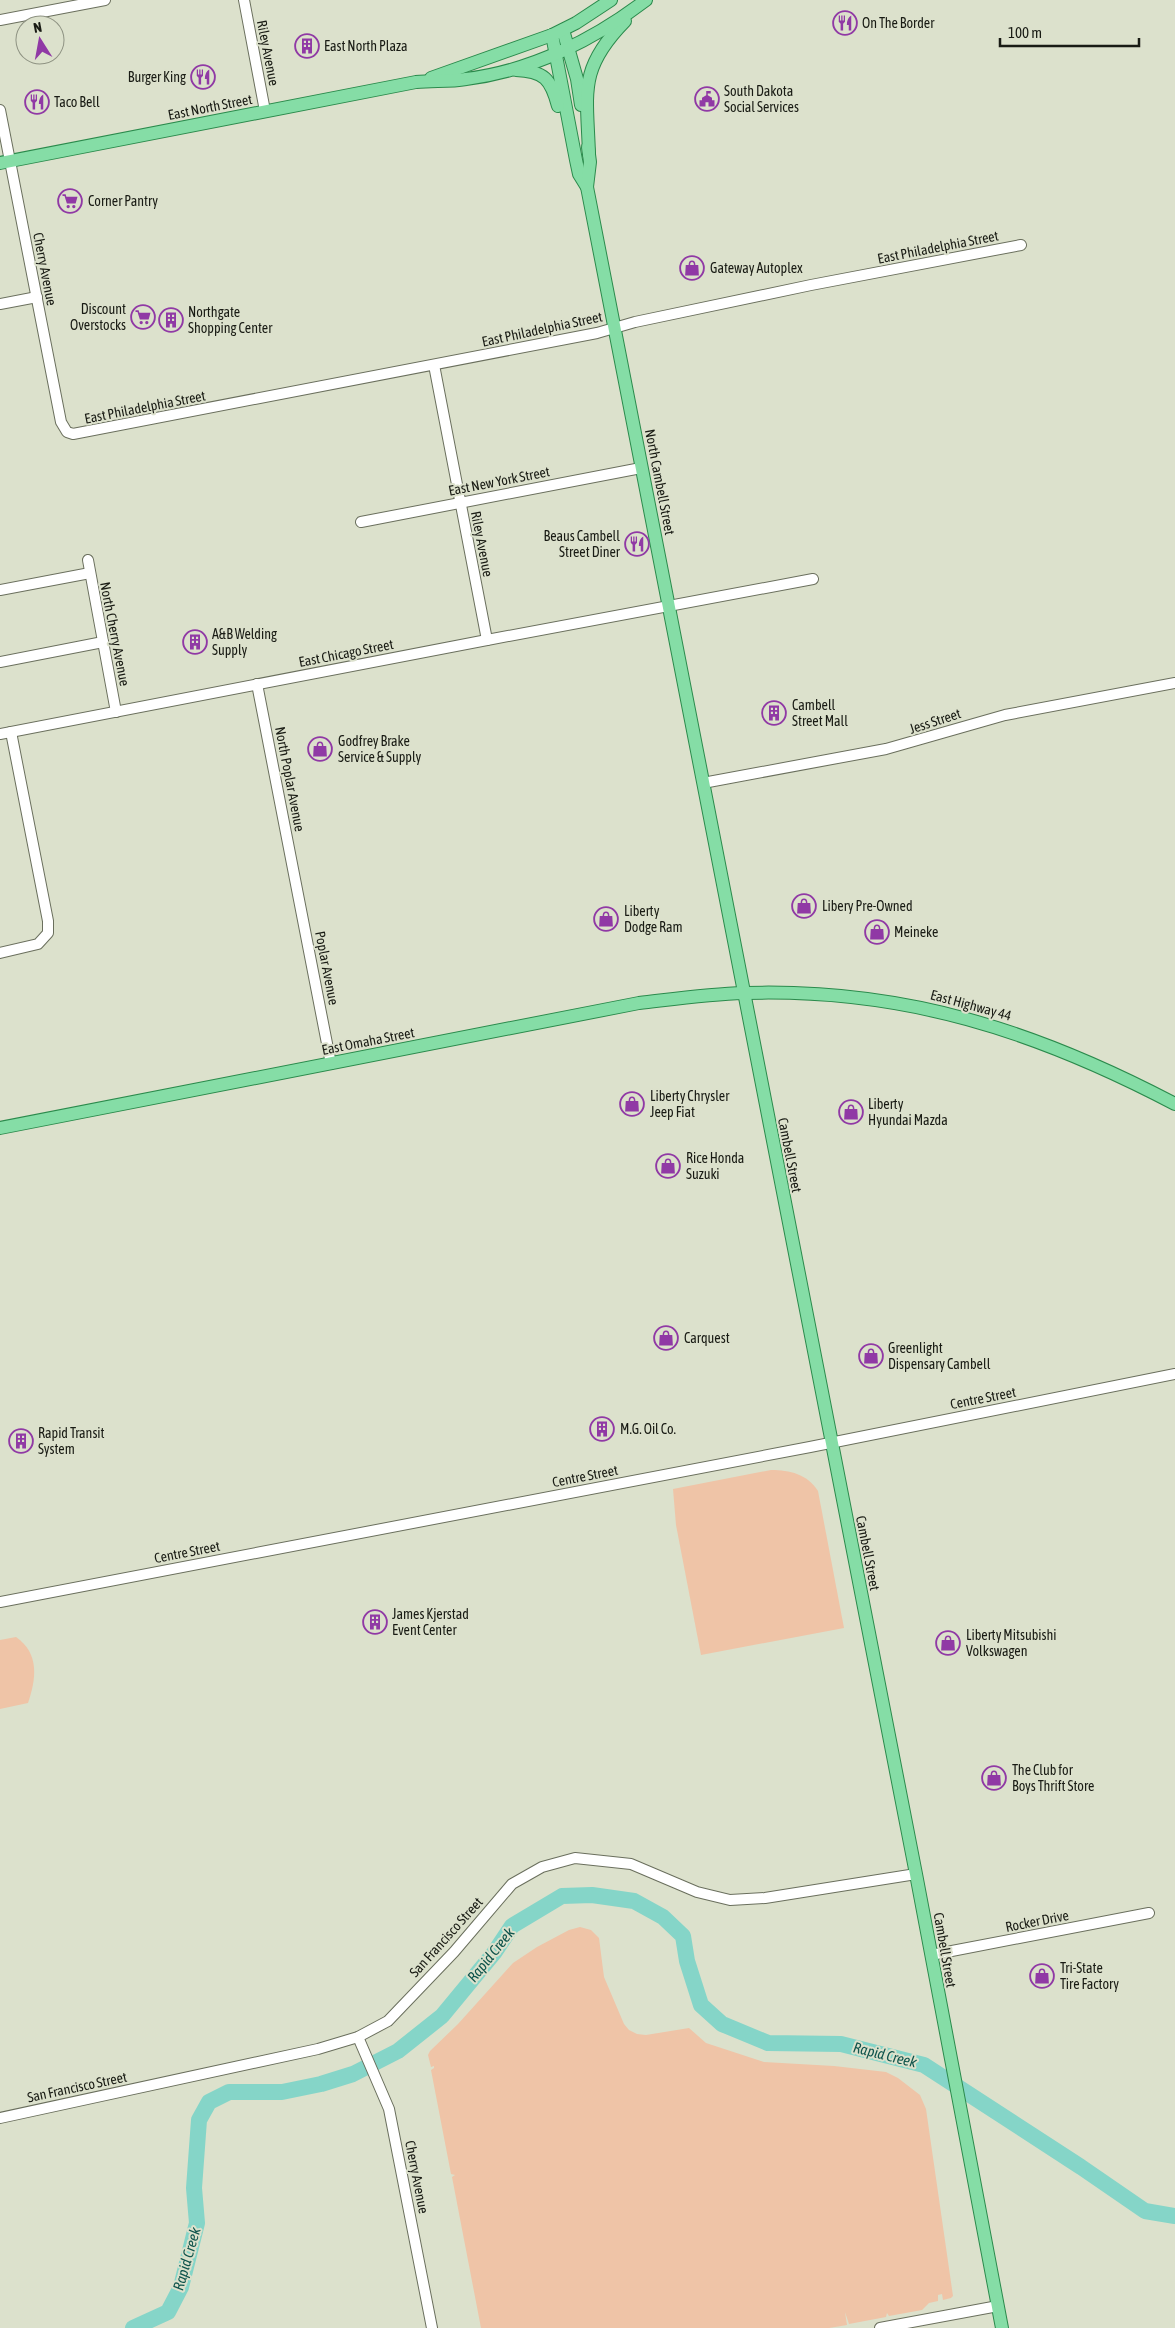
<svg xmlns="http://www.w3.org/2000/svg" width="1175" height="2328" viewBox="0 0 1175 2328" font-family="'Asap Condensed',sans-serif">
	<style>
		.green { fill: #efc4a7 }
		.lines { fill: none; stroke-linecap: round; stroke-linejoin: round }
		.river { stroke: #85d5c8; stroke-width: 16 }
		.minor-casing { stroke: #6a6f5d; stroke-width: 12 }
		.major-casing { stroke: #2b8a4c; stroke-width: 14 }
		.minor { stroke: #fff; stroke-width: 10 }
		.major { stroke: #85dda6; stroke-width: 12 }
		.labels { text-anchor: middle; stroke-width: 4; stroke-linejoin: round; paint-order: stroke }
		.poi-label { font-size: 14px; fill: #191b14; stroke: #dce1cc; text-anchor: start }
		.street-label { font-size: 14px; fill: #191b14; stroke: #dce1cc }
		.water-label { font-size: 15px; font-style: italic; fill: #0f544c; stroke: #dce1cc }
	</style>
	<rect width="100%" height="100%" fill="#dce1cc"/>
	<!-- green -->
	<g class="green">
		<path d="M 771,1470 C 790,1470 807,1474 818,1491 L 844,1628 L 701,1655 L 676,1525 L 673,1489 Z"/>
		<path d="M 16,1637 C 40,1654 36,1679 28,1703 L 0,1709 L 0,1640 Z"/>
		<polygon points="580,1927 591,1930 599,1938 604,1977 624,2024 629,2030 637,2034 646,2035 689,2028 706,2043 764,2062 834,2066 886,2072 898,2078 920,2095 926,2109 953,2296 951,2298 943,2300 942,2294 938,2295 938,2301 929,2303 922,2310 889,2316 887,2313 886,2317 849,2324 845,2312 847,2325 829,2328 481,2328 452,2177 455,2175 451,2174 431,2070 434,2068 434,2066 431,2067 428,2055 430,2051 458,2024 513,1963 537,1947 569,1930"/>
	</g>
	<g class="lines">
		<!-- river -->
		<polyline class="river" points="133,2328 168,2312 181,2287 197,2223 194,2188 199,2120 209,2102 229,2092 282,2092 321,2084 353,2074 398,2051 442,2016 494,1953 512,1926 562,1896 592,1895 634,1901 663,1917 683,1936 687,1961 701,2005 722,2024 768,2043 841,2044 924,2065 1081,2167 1145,2211 1175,2216"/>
		<!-- minor casing -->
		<g class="minor-casing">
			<g id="minor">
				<polyline points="244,0 265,111"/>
				<polyline points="0,20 105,0"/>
				<polyline points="0,110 61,422 67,432 73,434 597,333 635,322 811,285 1021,245"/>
				<polyline points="0,304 37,297"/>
				<polyline points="434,365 487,640"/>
				<polyline points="361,522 641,468"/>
				<polyline points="88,560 116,712"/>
				<polyline points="0,590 90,573"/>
				<polyline points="0,662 103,642"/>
				<polyline points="257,684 331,1064"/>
				<polyline points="0,734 487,640 813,579"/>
				<polyline points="703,783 886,749 1005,715 1175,683"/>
				<polyline points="0,953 38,944 48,933 48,921 11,732"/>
				<polyline points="0,1602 810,1447 1175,1374"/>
				<polyline points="931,1955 1149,1913"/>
				<polyline points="358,2037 389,2109 432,2328"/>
				<polyline points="0,2118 318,2049 358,2037 388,2021 454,1952 512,1884 542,1867 575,1858 631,1864 697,1892 730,1900 765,1898 916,1874"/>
				<polyline points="880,2328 998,2306"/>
			</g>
		</g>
		<!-- major casing -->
		<g class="major-casing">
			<g id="major">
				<polyline points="563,30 577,79 581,105"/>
				<polyline points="552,35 576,160 579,174 587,187 916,1874 1002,2328"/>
				<path d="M 516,70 C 544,71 551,79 558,106"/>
				<polyline points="431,78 552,35 576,23 611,0"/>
				<path d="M 589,154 C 587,92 578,69 625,21"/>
				<path d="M 0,163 L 416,82 C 432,80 449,82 466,79 C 531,71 594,40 646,0"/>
				<polyline points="587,187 590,162 588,147"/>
				<path d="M 0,1128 L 639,1003 C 674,999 709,994 744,993 C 904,988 1036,1031 1175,1104"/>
			</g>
		</g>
		<!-- minor -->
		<use href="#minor" class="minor"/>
		<!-- major -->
		<use href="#major" class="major"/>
	</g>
	<!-- icons -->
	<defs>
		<g id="restaurant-ring" transform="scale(1.25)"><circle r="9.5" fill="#dce1cc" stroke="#9039a5" stroke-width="1.5"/><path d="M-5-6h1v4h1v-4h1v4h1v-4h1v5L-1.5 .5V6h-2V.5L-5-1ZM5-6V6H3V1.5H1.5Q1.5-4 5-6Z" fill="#9039a5"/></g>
		<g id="building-ring" transform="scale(1.25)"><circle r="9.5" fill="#dce1cc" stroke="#9039a5" stroke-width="1.5"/><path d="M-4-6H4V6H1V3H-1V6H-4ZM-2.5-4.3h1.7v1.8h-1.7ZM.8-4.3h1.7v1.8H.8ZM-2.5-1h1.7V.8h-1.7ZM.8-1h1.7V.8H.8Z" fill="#9039a5"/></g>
		<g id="civic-ring" transform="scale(1.25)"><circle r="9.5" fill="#dce1cc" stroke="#9039a5" stroke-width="1.5"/><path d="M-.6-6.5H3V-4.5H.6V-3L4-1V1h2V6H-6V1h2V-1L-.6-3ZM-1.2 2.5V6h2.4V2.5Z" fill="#9039a5"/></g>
		<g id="supermarket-ring" transform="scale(1.25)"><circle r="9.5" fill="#dce1cc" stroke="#9039a5" stroke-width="1.5"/><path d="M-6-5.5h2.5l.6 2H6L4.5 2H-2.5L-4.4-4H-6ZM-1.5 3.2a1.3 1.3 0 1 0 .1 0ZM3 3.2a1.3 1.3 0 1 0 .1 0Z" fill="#9039a5"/></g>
		<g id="shop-ring" transform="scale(1.25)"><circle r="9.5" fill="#dce1cc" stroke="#9039a5" stroke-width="1.5"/><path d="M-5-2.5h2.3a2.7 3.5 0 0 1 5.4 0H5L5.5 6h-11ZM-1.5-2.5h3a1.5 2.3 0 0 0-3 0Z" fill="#9039a5"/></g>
	</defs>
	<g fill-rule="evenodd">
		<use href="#restaurant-ring" x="845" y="23"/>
		<use href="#building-ring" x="307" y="46"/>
		<use href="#restaurant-ring" x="203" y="77"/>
		<use href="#civic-ring" x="707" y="99"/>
		<use href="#restaurant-ring" x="37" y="102"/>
		<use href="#supermarket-ring" x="70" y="201"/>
		<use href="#shop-ring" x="692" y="268"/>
		<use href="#supermarket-ring" x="143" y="317"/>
		<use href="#building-ring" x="171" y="320"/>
		<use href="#restaurant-ring" x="637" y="544"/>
		<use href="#building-ring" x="195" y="642"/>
		<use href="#building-ring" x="774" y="713"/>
		<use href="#shop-ring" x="320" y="749"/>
		<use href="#shop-ring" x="804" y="906"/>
		<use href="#shop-ring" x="606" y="919"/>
		<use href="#shop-ring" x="877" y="932"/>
		<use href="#shop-ring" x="632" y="1104"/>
		<use href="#shop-ring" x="851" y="1112"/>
		<use href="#shop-ring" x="668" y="1166"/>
		<use href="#shop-ring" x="666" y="1338"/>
		<use href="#shop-ring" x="871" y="1356"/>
		<use href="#building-ring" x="602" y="1429"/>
		<use href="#building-ring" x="21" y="1441"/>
		<use href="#building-ring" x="375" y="1622"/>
		<use href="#shop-ring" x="948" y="1643"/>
		<use href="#shop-ring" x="994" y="1778"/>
		<use href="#shop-ring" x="1042" y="1976"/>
	</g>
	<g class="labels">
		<!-- poi labels -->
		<g class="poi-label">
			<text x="862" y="28">On The Border</text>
			<text x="324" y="51">East North Plaza</text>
			<text x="186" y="82" text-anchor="end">Burger King</text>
			<text x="724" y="96">South Dakota<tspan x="724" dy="16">Social Services</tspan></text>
			<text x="54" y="107">Taco Bell</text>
			<text x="88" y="206">Corner Pantry</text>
			<text x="710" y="273">Gateway Autoplex</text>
			<text x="126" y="314" text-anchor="end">Discount<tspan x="126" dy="16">Overstocks</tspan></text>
			<text x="188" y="317">Northgate<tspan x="188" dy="16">Shopping Center</tspan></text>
			<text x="620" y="541" text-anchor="end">Beaus Cambell<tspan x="620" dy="16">Street Diner</tspan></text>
			<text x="212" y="639">A&amp;B Welding<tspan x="212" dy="16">Supply</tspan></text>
			<text x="792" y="710">Cambell<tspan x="792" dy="16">Street Mall</tspan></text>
			<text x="338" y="746">Godfrey Brake<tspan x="338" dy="16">Service &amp; Supply</tspan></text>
			<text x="822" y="911">Libery Pre-Owned</text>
			<text x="624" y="916">Liberty<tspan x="624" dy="16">Dodge Ram</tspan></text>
			<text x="894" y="937">Meineke</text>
			<text x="650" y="1101">Liberty Chrysler<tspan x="650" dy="16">Jeep Fiat</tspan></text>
			<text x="868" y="1109">Liberty<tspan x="868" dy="16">Hyundai Mazda</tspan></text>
			<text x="686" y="1163">Rice Honda<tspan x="686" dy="16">Suzuki</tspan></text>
			<text x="684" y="1343">Carquest</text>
			<text x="888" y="1353">Greenlight<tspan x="888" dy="16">Dispensary Cambell</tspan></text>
			<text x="620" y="1434">M.G. Oil Co.</text>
			<text x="38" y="1438">Rapid Transit<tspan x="38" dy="16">System</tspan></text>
			<text x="392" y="1619">James Kjerstad<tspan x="392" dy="16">Event Center</tspan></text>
			<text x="966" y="1640">Liberty Mitsubishi<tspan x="966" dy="16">Volkswagen</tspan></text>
			<text x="1012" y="1775">The Club for<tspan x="1012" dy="16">Boys Thrift Store</tspan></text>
			<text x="1060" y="1973">Tri-State<tspan x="1060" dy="16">Tire Factory</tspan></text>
		</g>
		<!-- street labels -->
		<g class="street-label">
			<text transform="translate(268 53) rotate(79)" y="5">Riley Avenue</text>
			<text transform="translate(210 107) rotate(-11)" y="5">East North Street</text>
			<text transform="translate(938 247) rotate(-11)" y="5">East Philadelphia Street</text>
			<text transform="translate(45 269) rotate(79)" y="5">Cherry Avenue</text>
			<text transform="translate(542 329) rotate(-12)" y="5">East Philadelphia Street</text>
			<text transform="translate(145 407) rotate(-11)" y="5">East Philadelphia Street</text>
			<text transform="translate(499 481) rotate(-11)" y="5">East New York Street</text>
			<text transform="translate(660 482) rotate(79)" y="5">North Cambell Street</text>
			<text transform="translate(482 544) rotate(79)" y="5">Riley Avenue</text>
			<text transform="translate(115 634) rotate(79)" y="5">North Cherry Avenue</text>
			<text transform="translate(346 653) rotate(-11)" y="5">East Chicago Street</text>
			<text transform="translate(935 721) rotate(-18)" y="5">Jess Street</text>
			<text transform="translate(290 779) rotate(79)" y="5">North Poplar Avenue</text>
			<text transform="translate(327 968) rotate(79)" y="5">Poplar Avenue</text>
			<text transform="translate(971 1005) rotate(15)" y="5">East Highway 44</text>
			<text transform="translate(368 1041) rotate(-11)" y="5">East Omaha Street</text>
			<text transform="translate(790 1155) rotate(79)" y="5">Cambell Street</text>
			<text transform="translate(983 1398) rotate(-11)" y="5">Centre Street</text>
			<text transform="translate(585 1476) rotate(-11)" y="5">Centre Street</text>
			<text transform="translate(187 1552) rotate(-11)" y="5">Centre Street</text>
			<text transform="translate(868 1553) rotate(79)" y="5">Cambell Street</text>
			<text transform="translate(1037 1921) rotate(-11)" y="5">Rocker Drive</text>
			<text transform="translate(446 1937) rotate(-48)" y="5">San Francisco Street</text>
			<text transform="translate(945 1950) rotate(80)" y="5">Cambell Street</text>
			<text transform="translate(77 2087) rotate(-12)" y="5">San Francisco Street</text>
			<text transform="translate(417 2177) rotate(79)" y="5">Cherry Avenue</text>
		</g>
		<!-- water labels -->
		<g class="water-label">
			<text transform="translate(491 1955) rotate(-51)" y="5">Rapid Creek</text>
			<text transform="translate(885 2055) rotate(14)" y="5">Rapid Creek</text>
			<text transform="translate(187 2259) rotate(-74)" y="5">Rapid Creek</text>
		</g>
	</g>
	<!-- north arrow -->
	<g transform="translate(40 40) rotate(349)"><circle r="24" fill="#dce1cc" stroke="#8e9282"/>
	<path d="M0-4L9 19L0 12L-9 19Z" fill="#9039a5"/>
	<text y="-8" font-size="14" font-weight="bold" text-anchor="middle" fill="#191b14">N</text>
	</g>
	<!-- scale -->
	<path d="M1000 38v8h139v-8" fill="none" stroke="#191b14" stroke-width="2.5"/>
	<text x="1008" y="38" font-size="15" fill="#191b14" stroke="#dce1cc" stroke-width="4" paint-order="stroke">100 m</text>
</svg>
